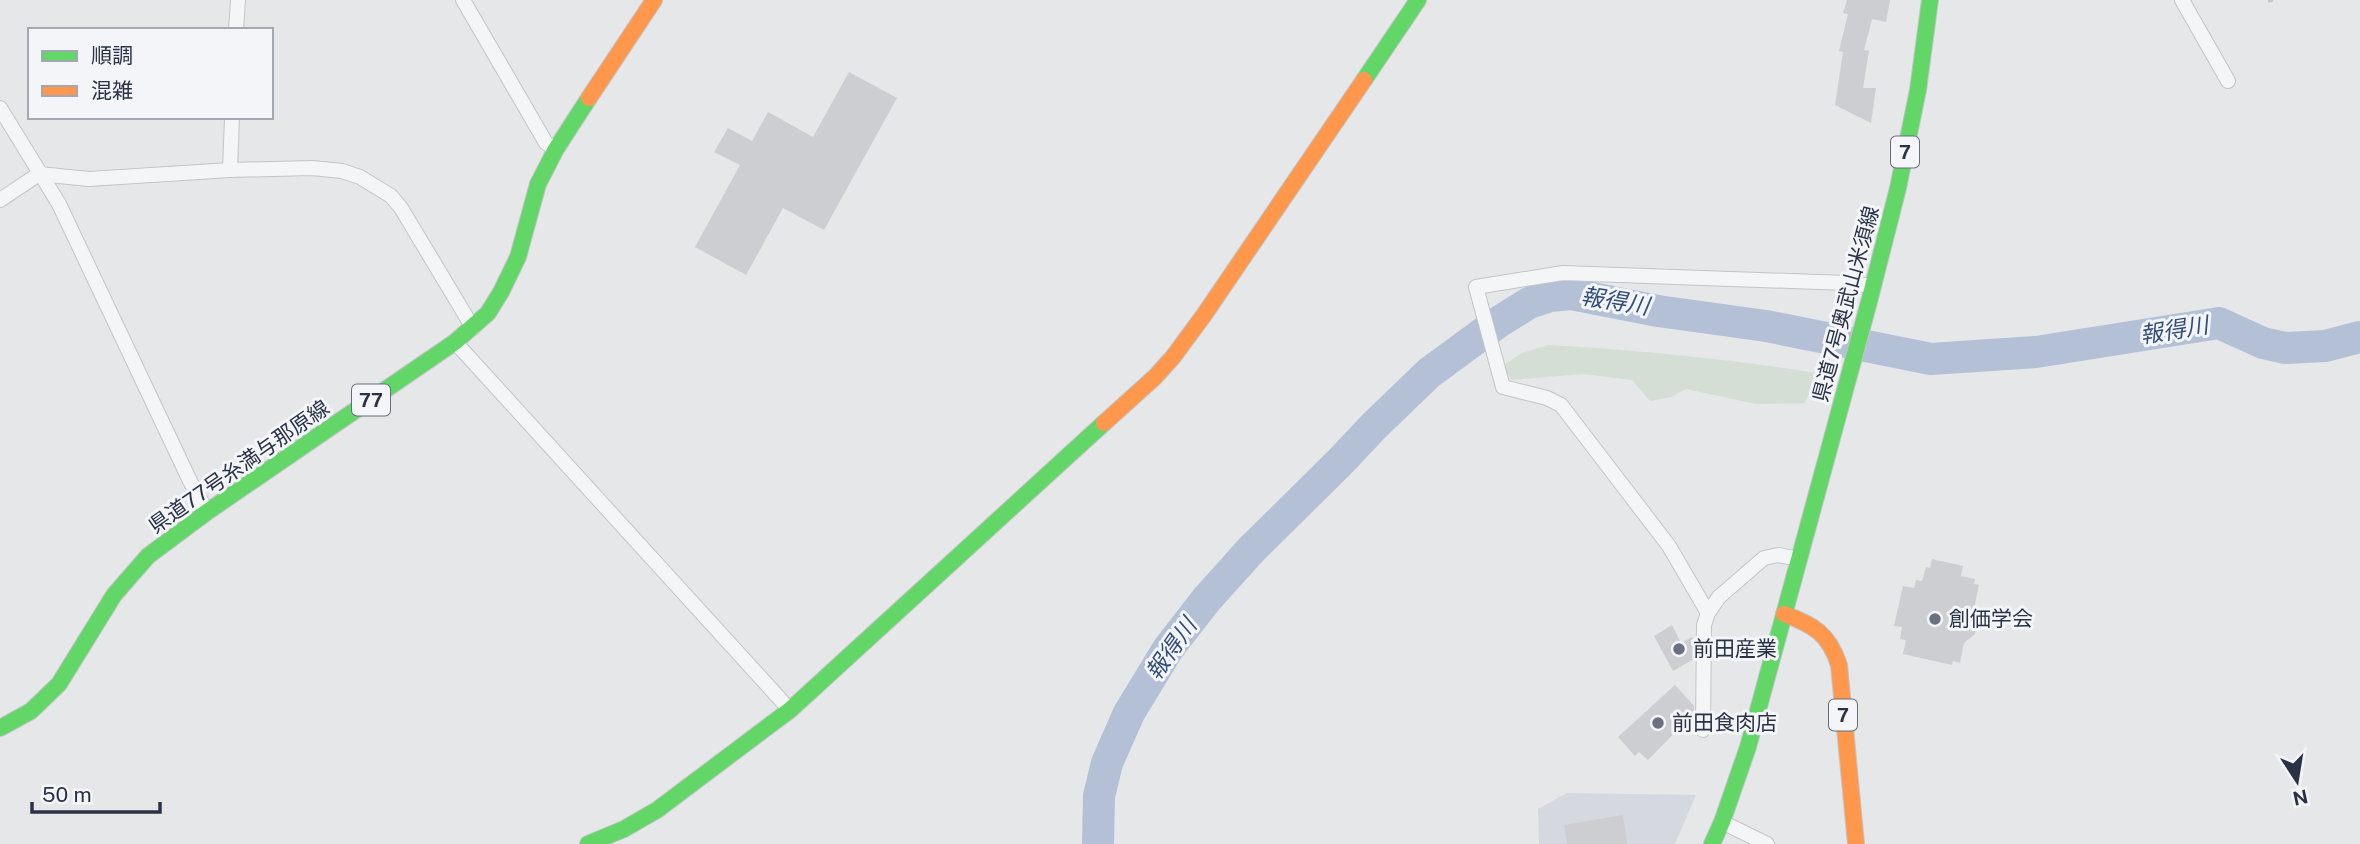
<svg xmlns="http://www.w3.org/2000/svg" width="2360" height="844" viewBox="0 0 2360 844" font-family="'Public Sans','Noto Sans JP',sans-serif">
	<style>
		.built { fill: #d5d8df }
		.green { fill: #d4ded5 }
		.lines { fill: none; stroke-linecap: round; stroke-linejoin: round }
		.river { stroke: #b3c0d5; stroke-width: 32 }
		.building { fill: #ccced2 }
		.street-casing { stroke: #c2c4c7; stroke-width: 16 }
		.fast-casing { stroke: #c2c4c7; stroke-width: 18 }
		.slow-casing { stroke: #c2c4c7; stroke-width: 18 }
		.path { stroke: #c6c8cc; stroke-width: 3.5; stroke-dasharray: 5 5; stroke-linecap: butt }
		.street { stroke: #f4f5f6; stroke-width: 14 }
		.fast { stroke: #63d668; stroke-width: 16 }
		.slow { stroke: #ff974d; stroke-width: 16 }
		.poi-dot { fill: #6b717e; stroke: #f3f5f9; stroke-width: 2.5 }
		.labels { text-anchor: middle; stroke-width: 6; stroke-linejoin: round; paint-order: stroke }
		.shield { fill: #f3f5f9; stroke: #666c7b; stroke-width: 2 }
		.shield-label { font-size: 19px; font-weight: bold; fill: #2a3245 }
		.street-label { font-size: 21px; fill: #2a3245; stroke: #f3f5f9 }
		.poi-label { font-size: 21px; fill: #2a3245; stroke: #f3f5f9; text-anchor: start }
		.water-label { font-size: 23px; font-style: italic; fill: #324d7a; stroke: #f3f5f9 }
	</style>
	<rect width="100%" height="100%" fill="#e5e7e9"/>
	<!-- built -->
	<polygon class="built" points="1567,793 1696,795 1675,844 1539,844 1538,809"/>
	<!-- green -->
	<path class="green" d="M 1548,345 C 1638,350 1728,359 1817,373 L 1805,403 L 1756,404 L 1686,389 L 1671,397 L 1650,401 L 1632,380 L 1583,374 L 1512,380 L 1502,366 L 1522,353 Z"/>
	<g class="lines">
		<!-- river -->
		<polyline class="river" points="1098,844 1099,796 1107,763 1129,713 1168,649 1206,600 1250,551 1340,462 1374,426 1429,373 1497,323 1529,303 1550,296 1571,294 1658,311 1766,326 1931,359 2036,352 2219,323 2263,343 2285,348 2325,346 2360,337"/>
	</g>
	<!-- building -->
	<g class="building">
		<polygon points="1847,0 1890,0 1886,22 1872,19 1864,50 1869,51 1863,88 1876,88 1871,123 1835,105 1843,52 1839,51 1848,14 1843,13"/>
		<polygon points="849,72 897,98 824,230 783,208 746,275 695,247 740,165 714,152 728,128 752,141 768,112 813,137"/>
		<polygon points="1932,559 1963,566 1961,576 1975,579 1974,584 1979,585 1973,612 1976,627 1975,634 1964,643 1960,663 1953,661 1952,665 1903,654 1906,640 1900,639 1902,627 1894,626 1903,586 1914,588 1916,580 1922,581 1926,567 1930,568"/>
		<polygon points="1672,625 1681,643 1692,637 1694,642 1694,659 1673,671 1654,636"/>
		<polygon points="1675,685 1694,706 1694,713 1648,760 1639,752 1635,756 1618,737"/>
		<polygon points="1623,815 1627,844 1567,844 1564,825"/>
	</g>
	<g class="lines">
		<!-- street casing -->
		<g class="street-casing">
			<g id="street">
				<polyline points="463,0 546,143 556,149"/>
				<polyline points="2182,0 2228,81"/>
				<polyline points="236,30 238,0"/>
				<polyline points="0,108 59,204 190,481 207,512"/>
				<polyline points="230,170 232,117"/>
				<polyline points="0,200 39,174 89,179 230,170 312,168 342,171 360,177 391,196 401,208 473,328"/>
				<polyline points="455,342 790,710"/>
				<polyline points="1708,613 1669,546 1561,405 1547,398 1503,387 1476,287 1563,273 1847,283 1873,286"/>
				<polyline points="1703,730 1704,625 1708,613 1719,597 1764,558 1778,555 1799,559"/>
				<polyline points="1722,822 1767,844"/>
			</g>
		</g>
		<!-- fast casing -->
		<g class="fast-casing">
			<g id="fast">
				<polyline points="1364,80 1418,0"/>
				<polyline points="0,728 31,711 59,684 114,595 148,556 207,512 455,342 488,313 501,292 518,257 538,184 556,149 589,98"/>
				<polyline points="588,844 624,829 657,810 790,710 1104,423"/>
				<polyline points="1712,844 1722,822 1748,747 1869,302 1898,188 1918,90 1930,0"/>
			</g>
		</g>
		<!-- slow casing -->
		<g class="slow-casing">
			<g id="slow">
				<polyline points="589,98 654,0"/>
				<polyline points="1104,423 1155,377 1173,357 1204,315 1364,80"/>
				<path d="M 1784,614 C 1814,625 1829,634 1839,665 L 1856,844"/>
			</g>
		</g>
		<!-- path -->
		<polyline class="path" points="2268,1 2275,0"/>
		<!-- street -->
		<use href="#street" class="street"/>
		<!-- fast -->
		<use href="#fast" class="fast"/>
		<!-- slow -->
		<use href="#slow" class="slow"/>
	</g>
	<!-- markers -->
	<g class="poi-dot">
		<circle cx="1935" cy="619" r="7"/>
		<circle cx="1679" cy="649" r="7"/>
		<circle cx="1658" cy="723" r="7"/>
	</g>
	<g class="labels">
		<!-- shield labels -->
		<g class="shield">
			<rect x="1891" y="136.5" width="28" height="31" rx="5"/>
			<rect x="352" y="384.5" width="38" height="31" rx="5"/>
			<rect x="1829" y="699.5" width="28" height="31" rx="5"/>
		</g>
		<g class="shield-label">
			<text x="1905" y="159">7</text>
			<text x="371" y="407">77</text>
			<text x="1843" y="722">7</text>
		</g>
		<!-- street labels -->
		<g class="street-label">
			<text transform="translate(1846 304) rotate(-75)" y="7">県道7号奥武山米須線</text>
			<text transform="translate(239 467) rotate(-35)" y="7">県道77号糸満与那原線</text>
		</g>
		<!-- poi labels -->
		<g class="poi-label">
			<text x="1949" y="626">創価学会</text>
			<text x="1693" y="656">前田産業</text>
			<text x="1672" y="730">前田食肉店</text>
		</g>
		<!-- water labels -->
		<g class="water-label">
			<text transform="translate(1615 301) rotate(9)" y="8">報得川</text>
			<text transform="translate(2174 330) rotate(-9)" y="8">報得川</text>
			<text transform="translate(1171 649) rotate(-55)" y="8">報得川</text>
		</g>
	</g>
	<!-- legend -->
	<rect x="28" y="28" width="245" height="91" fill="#f3f5f9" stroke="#a3a7b1" stroke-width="2"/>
	<rect x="42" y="51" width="35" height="10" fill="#63d668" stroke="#a3a7b1" stroke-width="2"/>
	<text x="91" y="63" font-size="21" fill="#2a3245">順調</text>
	<rect x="42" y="86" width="35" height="10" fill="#ff974d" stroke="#a3a7b1" stroke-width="2"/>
	<text x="91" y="98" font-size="21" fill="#2a3245">混雑</text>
	<!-- north arrow -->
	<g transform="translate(2297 781) rotate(168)" stroke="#f3f5f9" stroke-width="5" paint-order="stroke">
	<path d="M0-5L12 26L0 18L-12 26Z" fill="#2a3245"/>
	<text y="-10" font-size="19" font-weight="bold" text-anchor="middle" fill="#2a3245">N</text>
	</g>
	<!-- scale -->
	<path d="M32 802v10h128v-10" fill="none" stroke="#2a3245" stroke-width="3.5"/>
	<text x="42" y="802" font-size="21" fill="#2a3245" stroke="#f3f5f9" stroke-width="5" paint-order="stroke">50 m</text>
</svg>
